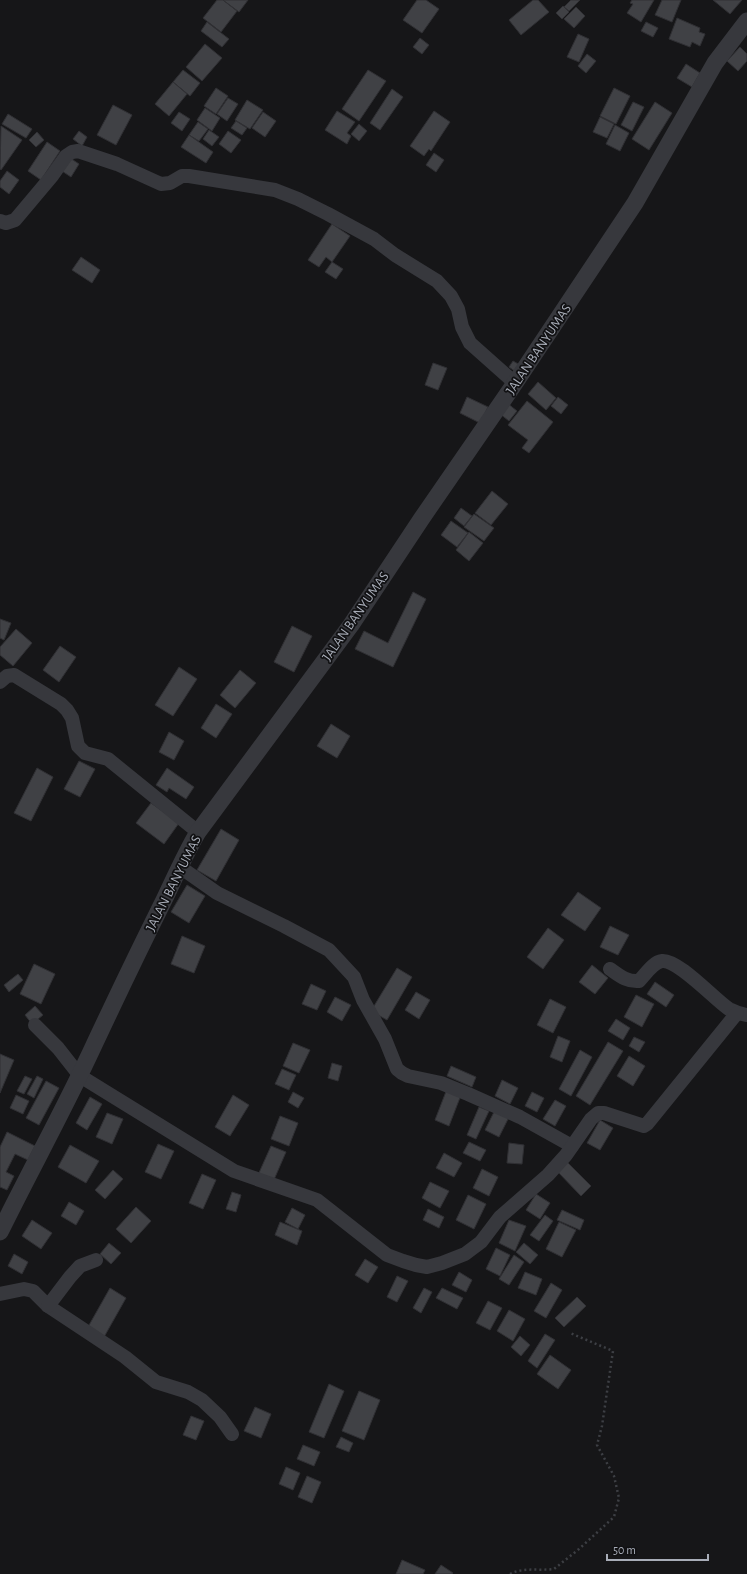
<svg xmlns="http://www.w3.org/2000/svg" width="747" height="1574" viewBox="0 0 747 1574" font-family="'Alegreya Sans',sans-serif">
	<style>
		.building { fill: #404145; stroke: #303034 }
		.lines { fill: none; stroke-linecap: round; stroke-linejoin: round }
		.path { stroke: #3d3f44; stroke-width: 2.5; stroke-dasharray: 2 3; stroke-linecap: butt }
		.minor { stroke: #37383d; stroke-width: 14 }
		.tertiary { stroke: #37383d; stroke-width: 17 }
		.labels { text-anchor: middle; stroke-width: 3.5; stroke-linejoin: round; paint-order: stroke }
		.street-label { font-size: 14px; fill: #a8adb8; stroke: #111113 }
	</style>
	<rect width="100%" height="100%" fill="#161618"/>
	<!-- building -->
	<g class="building">
		<polygon points="217,0 223,0 237,11 221,32 203,18"/>
		<polygon points="223,0 248,0 239,12"/>
		<polygon points="417,0 426,0 439,9 422,33 403,20"/>
		<polygon points="533,0 538,0 549,12 521,35 509,20"/>
		<polygon points="571,0 580,0 569,11 564,7"/>
		<polygon points="632,0 654,0 641,22 627,13 633,4 630,3"/>
		<polygon points="662,0 681,0 672,22 655,15"/>
		<polygon points="713,0 742,0 730,14"/>
		<polygon points="563,6 569,12 562,19 556,13"/>
		<polygon points="576,7 585,16 574,28 564,19"/>
		<polygon points="677,18 700,28 699,32 705,34 700,46 692,42 690,47 669,39"/>
		<polygon points="207,22 229,39 222,47 201,31"/>
		<polygon points="646,22 658,28 653,37 641,31"/>
		<polygon points="578,34 589,39 579,62 567,57"/>
		<polygon points="420,38 429,45 422,54 413,47"/>
		<polygon points="205,44 222,58 202,81 186,67"/>
		<polygon points="740,47 747,54 747,61 738,71 727,61"/>
		<polygon points="587,54 596,61 586,73 578,66"/>
		<polygon points="686,64 700,73 692,87 677,78"/>
		<polygon points="183,70 200,83 190,96 173,82"/>
		<polygon points="368,70 386,81 359,121 342,109"/>
		<polygon points="173,82 187,94 169,116 155,104"/>
		<polygon points="216,88 228,96 216,114 204,106"/>
		<polygon points="614,88 630,96 616,124 600,116"/>
		<polygon points="392,89 403,97 380,130 370,123"/>
		<polygon points="228,98 238,104 227,121 217,114"/>
		<polygon points="247,100 263,110 250,129 235,120"/>
		<polygon points="633,102 644,107 632,131 621,125"/>
		<polygon points="655,102 672,113 649,150 632,139"/>
		<polygon points="113,105 132,115 116,145 97,135"/>
		<polygon points="205,108 220,118 212,131 197,120"/>
		<polygon points="337,111 355,122 347,133 351,136 347,144 325,130"/>
		<polygon points="434,111 450,122 431,151 429,149 424,156 410,146"/>
		<polygon points="179,112 190,119 182,131 171,123"/>
		<polygon points="263,112 276,121 265,137 252,128"/>
		<polygon points="8,114 32,129 26,138 2,124"/>
		<polygon points="600,117 614,124 607,138 593,132"/>
		<polygon points="236,121 247,128 242,135 231,128"/>
		<polygon points="198,122 208,129 199,141 189,135"/>
		<polygon points="359,124 367,131 359,141 351,134"/>
		<polygon points="615,125 629,133 620,151 606,144"/>
		<polygon points="1,126 22,140 1,170 0,169"/>
		<polygon points="209,130 219,137 212,146 203,139"/>
		<polygon points="79,131 87,137 82,146 73,139"/>
		<polygon points="228,131 241,140 231,153 219,144"/>
		<polygon points="37,132 44,140 36,147 29,140"/>
		<polygon points="189,135 213,152 206,163 181,147"/>
		<polygon points="47,142 60,151 41,180 28,171"/>
		<polygon points="434,153 444,160 436,172 426,165"/>
		<polygon points="70,158 79,164 71,177 62,171"/>
		<polygon points="7,171 19,180 9,194 0,187 0,181"/>
		<polygon points="332,224 350,236 332,262 326,257 319,267 308,260"/>
		<polygon points="81,257 100,270 92,283 72,270"/>
		<polygon points="332,262 343,269 336,279 325,272"/>
		<polygon points="513,361 520,365 516,372 509,367"/>
		<polygon points="433,363 447,368 438,390 425,385"/>
		<polygon points="538,382 556,398 546,410 528,394"/>
		<polygon points="467,397 488,407 480,423 460,413"/>
		<polygon points="558,397 568,405 561,414 551,406"/>
		<polygon points="527,401 553,422 529,453 522,448 528,440 508,425"/>
		<polygon points="507,403 517,411 509,421 499,413"/>
		<polygon points="492,491 508,504 491,525 475,513"/>
		<polygon points="461,508 472,516 464,526 454,518"/>
		<polygon points="474,514 494,528 484,541 464,527"/>
		<polygon points="451,521 468,533 457,547 441,535"/>
		<polygon points="469,532 483,543 469,561 456,550"/>
		<polygon points="413,592 426,599 393,667 355,649 364,631 388,643"/>
		<polygon points="0,619 11,623 4,640 0,638"/>
		<polygon points="292,626 312,636 294,672 274,662"/>
		<polygon points="16,629 32,643 13,666 0,655 0,647"/>
		<polygon points="60,646 76,657 59,682 43,670"/>
		<polygon points="179,667 197,679 173,716 155,705"/>
		<polygon points="240,670 256,683 235,708 220,695"/>
		<polygon points="216,704 232,714 216,738 201,728"/>
		<polygon points="331,724 350,736 337,758 317,746"/>
		<polygon points="169,732 184,741 174,760 159,752"/>
		<polygon points="79,761 95,769 80,797 64,789"/>
		<polygon points="37,768 53,777 31,821 14,813"/>
		<polygon points="167,768 194,787 186,799 169,788 167,792 156,785"/>
		<polygon points="151,803 179,823 164,844 136,823"/>
		<polygon points="221,829 239,840 216,881 197,870"/>
		<polygon points="187,885 205,896 189,923 171,912"/>
		<polygon points="578,892 601,908 585,931 561,915"/>
		<polygon points="610,926 629,935 618,955 600,947"/>
		<polygon points="548,928 564,940 543,969 527,957"/>
		<polygon points="182,936 205,946 194,973 171,964"/>
		<polygon points="34,964 55,974 41,1004 20,994"/>
		<polygon points="592,965 608,978 595,994 579,982"/>
		<polygon points="397,968 412,977 387,1020 371,1011"/>
		<polygon points="18,974 23,980 9,992 4,985"/>
		<polygon points="655,982 674,995 666,1007 647,994"/>
		<polygon points="311,984 326,991 317,1010 302,1004"/>
		<polygon points="416,992 430,1000 419,1019 405,1010"/>
		<polygon points="636,995 654,1004 642,1027 624,1017"/>
		<polygon points="335,997 351,1005 342,1021 327,1012"/>
		<polygon points="550,999 566,1007 553,1033 537,1025"/>
		<polygon points="35,1006 43,1015 32,1024 25,1015"/>
		<polygon points="616,1019 630,1028 623,1040 608,1031"/>
		<polygon points="558,1036 570,1041 562,1062 550,1057"/>
		<polygon points="634,1037 645,1042 639,1052 629,1046"/>
		<polygon points="608,1042 623,1051 590,1105 576,1096"/>
		<polygon points="293,1043 310,1050 299,1073 283,1066"/>
		<polygon points="580,1050 592,1057 571,1096 559,1089"/>
		<polygon points="0,1054 14,1060 0,1093"/>
		<polygon points="629,1056 645,1066 633,1086 617,1076"/>
		<polygon points="332,1063 342,1066 338,1081 328,1078"/>
		<polygon points="451,1066 476,1077 472,1087 447,1076"/>
		<polygon points="282,1069 296,1075 289,1090 275,1084"/>
		<polygon points="25,1076 32,1079 24,1094 17,1091"/>
		<polygon points="37,1076 43,1079 34,1098 27,1094"/>
		<polygon points="502,1080 518,1088 510,1104 495,1096"/>
		<polygon points="46,1081 59,1088 39,1125 26,1118"/>
		<polygon points="447,1089 461,1095 449,1126 435,1120"/>
		<polygon points="293,1092 304,1098 298,1108 288,1102"/>
		<polygon points="532,1092 544,1098 537,1112 525,1106"/>
		<polygon points="16,1095 29,1101 23,1114 10,1108"/>
		<polygon points="233,1095 249,1105 230,1136 215,1127"/>
		<polygon points="90,1097 102,1104 87,1130 76,1123"/>
		<polygon points="555,1100 566,1106 555,1126 543,1119"/>
		<polygon points="479,1107 489,1111 476,1139 467,1135"/>
		<polygon points="495,1110 509,1117 499,1137 485,1130"/>
		<polygon points="107,1113 123,1119 112,1144 96,1137"/>
		<polygon points="280,1116 298,1123 289,1146 271,1139"/>
		<polygon points="600,1120 613,1128 600,1150 587,1143"/>
		<polygon points="7,1132 35,1146 28,1160 15,1154 6,1172 14,1176 7,1190 0,1187 0,1147"/>
		<polygon points="469,1142 486,1150 480,1161 463,1153"/>
		<polygon points="509,1143 524,1145 522,1164 507,1163"/>
		<polygon points="158,1144 174,1151 161,1179 145,1172"/>
		<polygon points="70,1145 99,1161 86,1183 58,1167"/>
		<polygon points="271,1146 286,1152 273,1182 258,1175"/>
		<polygon points="444,1153 462,1163 454,1177 436,1168"/>
		<polygon points="567,1162 591,1186 581,1196 557,1171"/>
		<polygon points="482,1169 498,1177 489,1196 473,1188"/>
		<polygon points="113,1170 123,1179 105,1199 95,1190"/>
		<polygon points="202,1174 216,1180 203,1209 189,1203"/>
		<polygon points="430,1182 449,1191 440,1208 422,1198"/>
		<polygon points="232,1192 241,1195 236,1212 226,1209"/>
		<polygon points="536,1194 550,1203 540,1219 526,1210"/>
		<polygon points="468,1195 486,1204 474,1229 456,1220"/>
		<polygon points="69,1202 84,1211 76,1225 61,1216"/>
		<polygon points="136,1207 151,1221 131,1243 116,1229"/>
		<polygon points="292,1208 305,1215 298,1229 285,1222"/>
		<polygon points="428,1209 444,1217 439,1228 423,1220"/>
		<polygon points="562,1210 584,1220 580,1230 557,1220"/>
		<polygon points="545,1215 553,1221 539,1241 530,1235"/>
		<polygon points="32,1220 52,1233 41,1249 22,1236"/>
		<polygon points="509,1220 526,1226 515,1251 499,1243"/>
		<polygon points="280,1222 302,1231 297,1245 275,1235"/>
		<polygon points="559,1222 576,1230 562,1257 546,1249"/>
		<polygon points="109,1243 121,1253 111,1264 100,1254"/>
		<polygon points="524,1243 538,1255 530,1264 516,1252"/>
		<polygon points="496,1248 510,1255 500,1276 486,1269"/>
		<polygon points="14,1254 28,1262 22,1274 8,1266"/>
		<polygon points="514,1255 524,1262 509,1285 499,1279"/>
		<polygon points="365,1259 378,1267 368,1283 355,1275"/>
		<polygon points="459,1272 472,1280 466,1292 452,1285"/>
		<polygon points="525,1272 542,1279 536,1295 518,1288"/>
		<polygon points="397,1276 408,1281 397,1302 387,1297"/>
		<polygon points="551,1283 562,1290 546,1318 534,1311"/>
		<polygon points="110,1288 126,1298 104,1337 88,1327"/>
		<polygon points="424,1288 432,1292 421,1313 413,1308"/>
		<polygon points="442,1288 463,1298 457,1309 436,1298"/>
		<polygon points="577,1297 586,1306 564,1327 555,1318"/>
		<polygon points="488,1301 502,1308 490,1330 476,1323"/>
		<polygon points="509,1310 525,1319 513,1341 497,1331"/>
		<polygon points="545,1334 555,1340 537,1368 528,1361"/>
		<polygon points="520,1336 530,1345 521,1356 511,1347"/>
		<polygon points="550,1355 571,1370 558,1389 537,1374"/>
		<polygon points="329,1384 344,1391 324,1438 309,1432"/>
		<polygon points="359,1391 380,1400 364,1440 342,1431"/>
		<polygon points="255,1407 271,1414 261,1438 244,1431"/>
		<polygon points="191,1416 204,1421 196,1440 183,1435"/>
		<polygon points="341,1437 353,1443 349,1452 336,1447"/>
		<polygon points="303,1445 320,1452 314,1466 297,1459"/>
		<polygon points="286,1467 300,1473 293,1490 279,1484"/>
		<polygon points="307,1476 321,1482 312,1503 298,1497"/>
		<polygon points="402,1560 425,1570 423,1574 396,1574"/>
		<polygon points="441,1565 453,1573 452,1574 435,1574"/>
	</g>
	<g class="lines">
		<!-- path -->
		<path class="path" d="M 510,1574 C 523,1567 539,1571 554,1569 L 579,1549 L 614,1517 L 619,1498 L 614,1476 L 597,1445 L 602,1426 L 613,1351 L 570,1333"/>
		<!-- minor -->
		<g class="minor">
			<polyline points="0,221 6,223 15,220 52,176 66,156 72,152 78,151 117,164 161,184 170,183 182,176 189,176 275,190 298,199 328,214 374,239 395,255 437,281 451,296 458,309 462,327 470,343 515,383"/>
			<polyline points="0,682 7,676 14,675 61,704 67,710 72,718 78,746 85,753 108,759 198,832"/>
			<polyline points="180,867 217,893 284,926 329,950 354,977 363,1000 385,1039 397,1069 402,1073 408,1076 441,1083 468,1094 520,1117 572,1146"/>
			<path d="M 610,969 C 620,976 627,982 639,981 C 645,975 653,962 662,961 C 678,959 715,1000 729,1009 C 735,1012 741,1014 747,1015"/>
			<polyline points="35,1025 58,1048 80,1076 234,1171 317,1200 387,1255 403,1261 416,1265 427,1267 442,1263 465,1254 481,1242 500,1217 548,1175 566,1155 591,1119 598,1113 604,1113 644,1126 647,1124 737,1013"/>
			<polyline points="0,1294 24,1289 33,1291 48,1306 125,1357 156,1382 188,1392 202,1400 220,1417 232,1434"/>
			<polyline points="48,1306 70,1277 80,1266 96,1260"/>
		</g>
		<!-- tertiary -->
		<path class="tertiary" d="M 0,1232 C 31,1169 65,1108 94,1045 C 117,996 140,948 164,900 C 175,877 185,854 198,832 L 351,625 L 422,518 L 515,383 L 635,203 L 715,63 L 747,21"/>
	</g>
	<g class="labels">
		<!-- street labels -->
		<g class="street-label">
			<text transform="translate(538 349) rotate(-56)" y="5">JALAN BANYUMAS</text>
			<text transform="translate(355 616) rotate(-55)" y="5">JALAN BANYUMAS</text>
			<text transform="translate(173 883) rotate(-63)" y="5">JALAN BANYUMAS</text>
		</g>
	</g>
	<!-- scale -->
	<path d="M607 1554v6h101v-6" fill="none" stroke="#a8adb8" stroke-width="2"/>
	<text x="613" y="1554" font-size="12" fill="#a8adb8" stroke="#111113" stroke-width="3" paint-order="stroke">50 m</text>
</svg>
